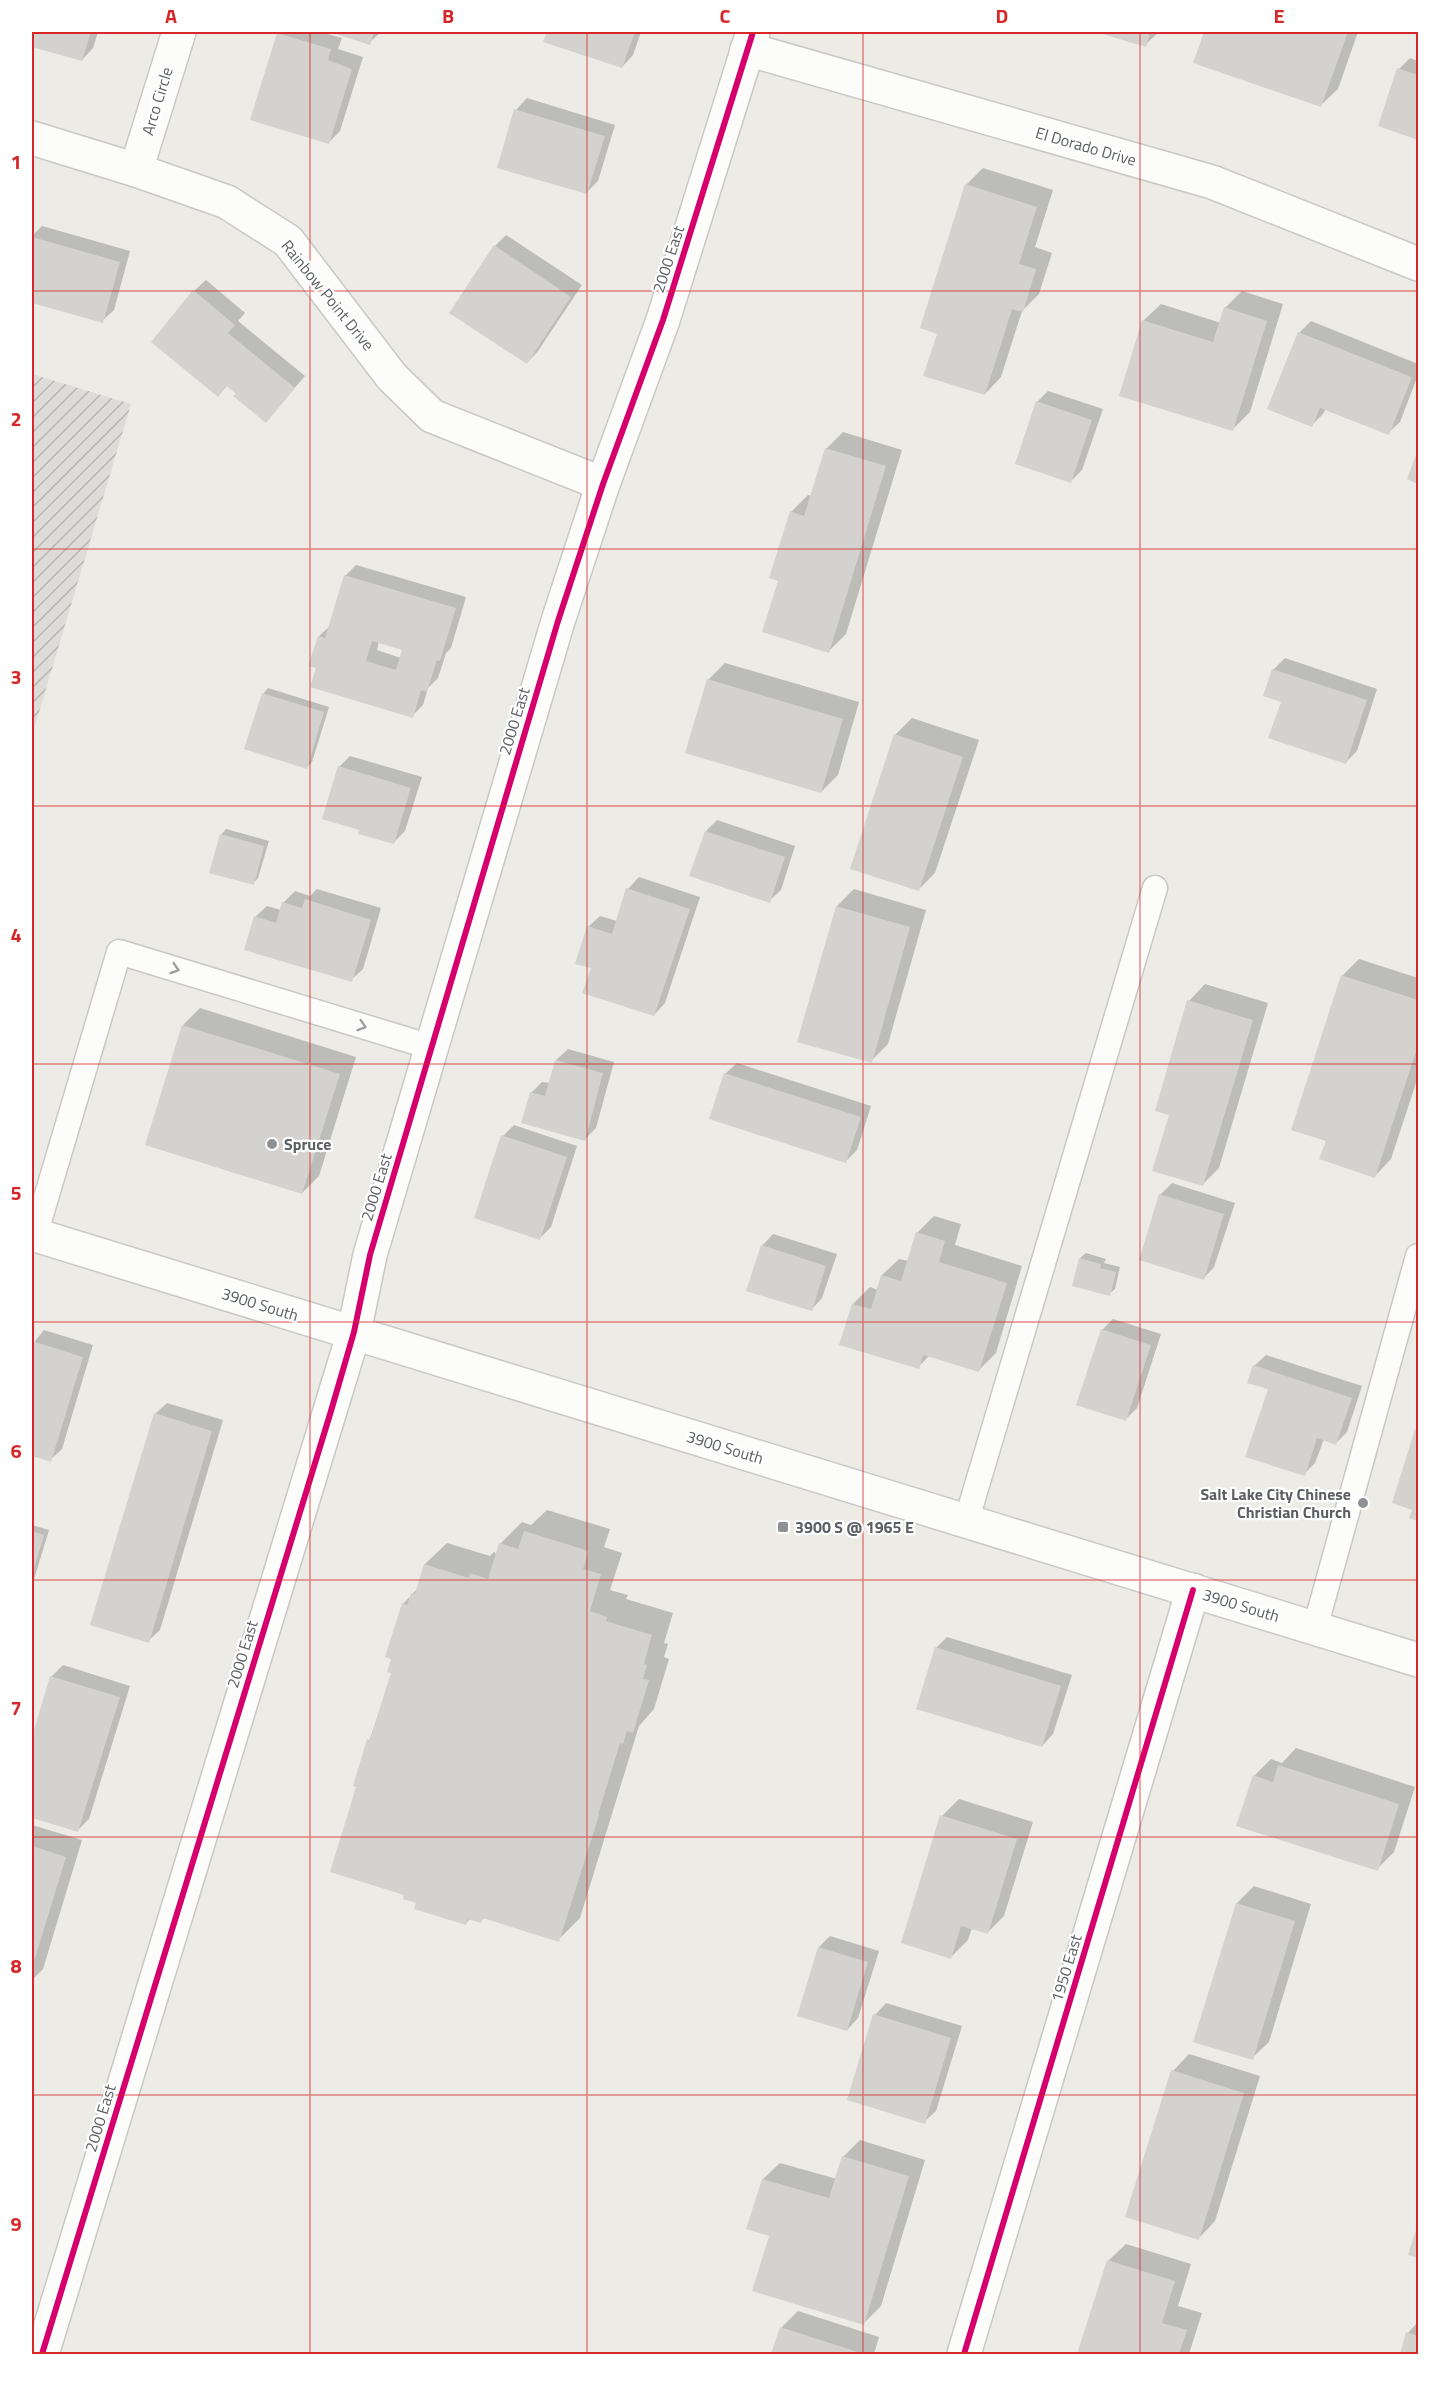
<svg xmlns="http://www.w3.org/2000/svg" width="1450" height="2386" viewBox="0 0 1450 2386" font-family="'Titillium Web',sans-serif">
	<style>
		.industrial { fill: url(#industrial-furrows) }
		.shadow { fill: #0003; fill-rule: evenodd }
		.building { fill: #d3d2cf; fill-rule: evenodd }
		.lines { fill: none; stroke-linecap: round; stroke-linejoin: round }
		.service-casing { stroke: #c8c8c7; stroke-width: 27 }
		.minor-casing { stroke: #c8c8c7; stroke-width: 36 }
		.tertiary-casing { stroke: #c8c8c7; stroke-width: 36 }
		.secondary-casing { stroke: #c9c9c8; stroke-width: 36 }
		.service { stroke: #fcfcfb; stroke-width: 24 }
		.minor { stroke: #fcfcfb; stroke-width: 33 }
		.tertiary { stroke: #fcfcfb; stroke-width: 33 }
		.secondary { stroke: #fcfcfb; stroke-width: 33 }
		.cycleway-casing { stroke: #fff; stroke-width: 10 }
		.cycleway { stroke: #d6006c; stroke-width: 6 }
		.oneway { stroke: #9c9ea0 }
		.grid { fill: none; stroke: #d62828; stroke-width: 1.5; stroke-opacity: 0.55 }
		.poi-dot { fill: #8e9192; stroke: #fff; stroke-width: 2 }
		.labels { text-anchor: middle; stroke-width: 4.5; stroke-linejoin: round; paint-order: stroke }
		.street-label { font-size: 16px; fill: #5c6064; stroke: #fff }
		.poi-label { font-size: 16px; font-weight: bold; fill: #5c6064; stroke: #fff; text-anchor: start }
		.neatline { fill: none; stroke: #d62828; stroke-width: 2 }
		.grid-label { font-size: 20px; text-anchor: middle; font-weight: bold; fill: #d62828 }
	</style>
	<defs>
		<pattern id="industrial-furrows" width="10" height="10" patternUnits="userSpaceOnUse" patternTransform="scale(1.5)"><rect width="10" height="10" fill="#dddcd8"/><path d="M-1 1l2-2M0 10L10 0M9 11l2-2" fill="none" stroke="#b6b6b3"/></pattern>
	</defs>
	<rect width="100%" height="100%" fill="#ecebe6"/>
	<!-- industrial -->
	<polygon class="industrial" points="32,374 131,404 32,736"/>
	<!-- shadow -->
	<g class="shadow">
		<polygon points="32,32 98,32 93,48 82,60 32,45"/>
		<polygon points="281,32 321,32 342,38 338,49 363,57 340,131 328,143 252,119"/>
		<polygon points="333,32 381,32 369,43"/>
		<polygon points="548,32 641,32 633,55 622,67 545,41"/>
		<polygon points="1099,32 1159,32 1145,45"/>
		<polygon points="1205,32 1358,32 1338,89 1321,105 1194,62"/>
		<polygon points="1410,58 1418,61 1418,138 1380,125 1399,69"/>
		<polygon points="527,98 615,125 598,181 587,192 516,110"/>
		<polygon points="983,168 1053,190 1035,247 1052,253 1039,294 1022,311 1001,377 985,394 938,333 966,185"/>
		<polygon points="42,226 130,251 114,310 102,321 32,301 32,236"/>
		<polygon points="506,235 582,285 538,351 527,363 495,246"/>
		<polygon points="206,280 245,313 238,321 305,376 266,421 228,385 218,395 194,291"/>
		<polygon points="1242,291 1283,304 1250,412 1233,429 1121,395 1144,320 1161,304 1221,323 1225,308"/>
		<polygon points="1311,321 1418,364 1418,375 1400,422 1388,433 1326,408 1323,414 1312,425 1269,408 1300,332"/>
		<polygon points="1048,391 1103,409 1082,470 1071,481 1037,402"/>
		<polygon points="843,432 902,450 846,634 829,651 780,580 791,512 808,495 812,496 826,449"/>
		<path d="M 356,565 L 466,597 L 451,648 L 446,653 L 438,678 L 428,688 L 423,705 L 412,716 L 319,636 L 331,625 L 345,576 ZM 379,641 L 404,649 L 401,658 L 377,650 Z"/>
		<polygon points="1285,658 1377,689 1357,751 1346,762 1282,701 1273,670"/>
		<polygon points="725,663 859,702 838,775 821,792 708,680"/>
		<polygon points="268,688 329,707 312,762 306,768 263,694"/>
		<polygon points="912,718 979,740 935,873 918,890 895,735"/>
		<polygon points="350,756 422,777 405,831 394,842 339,767"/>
		<polygon points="717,820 795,846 781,890 769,901 706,831"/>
		<polygon points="226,829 269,841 258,878 253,884 221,835"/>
		<polygon points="639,877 700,897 665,1003 654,1015 593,967 588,927 600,916 617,921 628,889"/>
		<polygon points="317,889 381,908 363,969 351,980 255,917 267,906 281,910 283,903 295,891 310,896"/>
		<polygon points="854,889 926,910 888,1044 871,1061 799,1041 837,906"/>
		<polygon points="1359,959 1418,978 1418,1077 1391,1159 1375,1176 1328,1140 1342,976"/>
		<polygon points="1205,984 1268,1003 1219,1168 1202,1185 1171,1114 1189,1001"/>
		<polygon points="200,1008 356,1057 319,1176 302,1193 147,1144 183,1025"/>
		<polygon points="568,1049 614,1062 596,1128 584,1140 531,1093 542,1082 550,1083 556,1060"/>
		<polygon points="737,1063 871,1106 857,1150 846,1161 725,1074"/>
		<polygon points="514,1125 577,1146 551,1227 540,1238 503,1136"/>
		<polygon points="1172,1183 1235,1203 1214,1267 1203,1279 1160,1195"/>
		<polygon points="934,1216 961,1224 955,1245 1022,1266 996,1353 979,1370 930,1355 918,1367 853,1304 870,1287 878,1290 882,1275 899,1259 909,1261 917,1233"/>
		<polygon points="773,1234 837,1254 822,1298 811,1310 762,1246"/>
		<polygon points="1086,1253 1106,1259 1104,1263 1120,1267 1115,1289 1109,1294 1080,1258"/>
		<polygon points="1113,1319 1161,1334 1137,1408 1125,1420 1102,1330"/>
		<polygon points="44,1330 93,1345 62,1449 50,1460 32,1455 32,1345"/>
		<polygon points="1266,1355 1362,1386 1347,1432 1336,1443 1324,1439 1315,1463 1304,1474 1270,1388 1254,1366"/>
		<polygon points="167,1403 223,1420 160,1630 148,1641 155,1414"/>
		<polygon points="1418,1427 1418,1519 1411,1517 1414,1509 1393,1502"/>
		<polygon points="547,1510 610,1529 604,1547 622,1553 610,1590 628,1595 626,1599 673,1613 664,1643 668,1644 664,1657 669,1659 654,1709 639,1726 580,1918 558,1940 485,1917 481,1921 471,1918 466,1923 418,1902 358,1786 355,1785 392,1672 403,1604 418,1588 425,1564 447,1543 490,1556 494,1552 497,1554 500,1544 522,1522 531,1525"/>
		<polygon points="32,1525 49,1530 32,1586"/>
		<polygon points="947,1637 1072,1675 1053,1734 1042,1746 936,1648"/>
		<polygon points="63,1665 130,1686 89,1819 78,1830 32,1816 32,1742 52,1676"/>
		<polygon points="1296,1748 1415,1787 1394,1852 1377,1869 1254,1776 1271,1759 1282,1763"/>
		<polygon points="959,1799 1033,1822 1004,1916 987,1933 972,1928 968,1940 951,1957 942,1816"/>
		<polygon points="32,1825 82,1840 43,1969 32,1980"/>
		<polygon points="1254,1886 1311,1904 1269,2042 1252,2058 1195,2041 1237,1903"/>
		<polygon points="830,1936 879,1951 858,2018 847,2030 798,2015 819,1947"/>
		<polygon points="886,2003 962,2026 936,2111 924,2122 875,2015"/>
		<polygon points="1189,2054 1260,2076 1215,2221 1199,2238 1173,2071"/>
		<polygon points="860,2140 925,2160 881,2306 864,2323 771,2235 763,2179 780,2163 837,2179 843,2157"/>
		<polygon points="1126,2244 1191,2264 1178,2306 1202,2313 1189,2354 1079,2354 1109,2260"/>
		<polygon points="798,2311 879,2337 874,2354 773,2354 781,2328"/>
		<polygon points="1418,2322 1418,2354 1401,2354 1408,2333"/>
	</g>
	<!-- building -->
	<g class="building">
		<polygon points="32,32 91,32 82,61 32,47"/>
		<polygon points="330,32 374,32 370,45"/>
		<polygon points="547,32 635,32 622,68 543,42"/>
		<polygon points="1096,32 1150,32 1146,47"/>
		<polygon points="1204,32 1348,32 1321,107 1193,63"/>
		<polygon points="277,33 331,49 328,60 352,69 329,144 250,120"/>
		<polygon points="1397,68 1418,75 1418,140 1378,126"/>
		<polygon points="514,109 605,136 587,194 497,168"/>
		<polygon points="965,184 1037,207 1019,264 1036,269 1023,312 1012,309 985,395 923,376 937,334 920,328"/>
		<polygon points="32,237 120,262 103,323 32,303"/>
		<polygon points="494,245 571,297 527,364 449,313"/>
		<polygon points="193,290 235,325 228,333 295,388 266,423 233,396 236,394 227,386 218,397 151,342"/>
		<polygon points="1224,307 1267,321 1233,431 1119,396 1142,320 1213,342"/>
		<polygon points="1298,332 1412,377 1389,435 1320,408 1312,427 1267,409"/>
		<polygon points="1036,401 1092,420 1071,483 1015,464"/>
		<polygon points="825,448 886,466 829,653 762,632 778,581 769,578 790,511 804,516"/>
		<polygon points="1418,449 1418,484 1407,479"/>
		<path d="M 344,575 L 456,608 L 440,661 L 437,660 L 427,692 L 421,690 L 413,718 L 310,687 L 316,668 L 308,666 L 318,636 L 325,638 ZM 372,641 L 402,650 L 396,670 L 366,661 Z"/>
		<polygon points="1272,669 1367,700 1346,764 1268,738 1281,702 1263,696"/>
		<polygon points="707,679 843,719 821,793 685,753"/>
		<polygon points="262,693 324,712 307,769 244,749"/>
		<polygon points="894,734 963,757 919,891 850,869"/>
		<polygon points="338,766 411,788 394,844 358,834 359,830 322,819"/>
		<polygon points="705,831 785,857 770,903 689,876"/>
		<polygon points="220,834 264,846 254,885 209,873"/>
		<polygon points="626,888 690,909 654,1016 582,993 591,968 575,964 587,926 612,934"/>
		<polygon points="305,899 371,920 352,982 244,950 254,916 276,923 282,902 302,908"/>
		<polygon points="836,906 910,927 872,1063 797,1042"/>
		<polygon points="1341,975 1418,1000 1418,1045 1375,1178 1319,1159 1326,1141 1291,1130"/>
		<polygon points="1187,1000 1253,1020 1203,1186 1152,1171 1169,1115 1155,1111"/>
		<polygon points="182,1025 340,1074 302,1194 145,1145"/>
		<polygon points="555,1060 603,1073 585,1141 521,1123 530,1092 545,1096"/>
		<polygon points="724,1073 861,1117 846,1163 709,1119"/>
		<polygon points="501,1135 567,1157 540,1240 474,1218"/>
		<polygon points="1159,1194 1224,1214 1204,1280 1139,1260"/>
		<polygon points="916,1232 945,1241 939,1262 1007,1283 979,1372 923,1355 919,1369 839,1345 852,1304 871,1309 881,1275 901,1281"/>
		<polygon points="761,1245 826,1266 812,1311 746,1291"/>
		<polygon points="1079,1258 1101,1264 1100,1268 1116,1272 1110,1296 1072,1286"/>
		<polygon points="1101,1329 1151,1345 1126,1421 1076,1405"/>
		<polygon points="32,1341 83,1357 51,1462 32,1456"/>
		<polygon points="1253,1365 1352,1398 1336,1445 1317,1438 1305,1476 1245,1457 1268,1389 1247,1383"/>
		<polygon points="154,1413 212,1431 149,1643 90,1625"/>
		<polygon points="1415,1429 1418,1430 1418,1521 1409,1518 1412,1510 1392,1503"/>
		<polygon points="32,1531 44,1535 32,1575"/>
		<polygon points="524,1531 589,1551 583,1569 601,1574 590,1611 607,1617 606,1621 652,1635 644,1664 647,1665 643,1679 649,1680 633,1733 627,1731 623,1744 620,1743 598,1815 599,1815 559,1942 483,1918 481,1923 468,1919 466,1925 414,1909 416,1903 403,1899 404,1895 330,1872 356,1787 353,1786 367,1739 370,1740 391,1673 387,1672 391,1659 385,1657 402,1603 407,1605 411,1593 415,1594 424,1564 469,1578 470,1573 488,1579 499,1543 518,1549"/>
		<polygon points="935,1647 1061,1686 1042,1747 916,1709"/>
		<polygon points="50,1676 120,1697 78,1832 32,1818 32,1737"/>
		<polygon points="1278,1765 1399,1804 1378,1871 1236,1826 1253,1775 1273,1782"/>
		<polygon points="940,1815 1017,1839 988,1934 961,1926 951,1959 901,1943"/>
		<polygon points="32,1846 66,1857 32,1968"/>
		<polygon points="1236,1903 1295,1921 1253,2060 1193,2042"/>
		<polygon points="818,1947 868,1962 847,2031 797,2016"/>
		<polygon points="873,2014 951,2038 925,2124 847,2100"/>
		<polygon points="1171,2070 1244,2093 1199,2240 1125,2217"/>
		<polygon points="842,2156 909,2176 864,2325 752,2291 769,2236 746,2229 762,2179 829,2198"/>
		<polygon points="1418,2223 1418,2258 1408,2255"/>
		<polygon points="1107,2260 1175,2281 1162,2323 1187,2330 1179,2354 1077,2354"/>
		<polygon points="780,2327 864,2354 771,2354"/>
		<polygon points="1406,2332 1418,2336 1418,2354 1400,2354"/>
	</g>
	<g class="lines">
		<!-- service casing -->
		<g class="service-casing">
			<g id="service">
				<polyline points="35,1235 119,952 431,1047"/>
				<polyline points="966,1522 1155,888"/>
				<polyline points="1315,1628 1418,1256"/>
			</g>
		</g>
		<!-- minor casing -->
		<g class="minor-casing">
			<g id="minor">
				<polyline points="747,49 1212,182 1418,264"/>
				<polyline points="32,138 136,170 227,202 288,241 392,377 432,416 603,484"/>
				<polyline points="136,170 179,32"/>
				<polyline points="354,1332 370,1255 558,621 603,484 663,320 753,32"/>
				<polyline points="964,2354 1193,1590"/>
			</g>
		</g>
		<!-- tertiary casing -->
		<g class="tertiary-casing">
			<polyline id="tertiary" points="42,2354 354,1332"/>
		</g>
		<!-- secondary casing -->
		<g class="secondary-casing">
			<polyline id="secondary" points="32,1234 1418,1660"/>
		</g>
		<!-- service -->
		<use href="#service" class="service"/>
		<!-- minor -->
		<use href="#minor" class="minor"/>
		<!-- tertiary -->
		<use href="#tertiary" class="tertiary"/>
		<!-- secondary -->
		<use href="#secondary" class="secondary"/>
		<!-- cycleway casing -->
		<g class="cycleway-casing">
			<g id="cycleway">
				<polyline points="42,2354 331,1411 354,1332 370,1255 558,621 603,484 663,320 753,32"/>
				<polyline points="964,2354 1193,1590"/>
			</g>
		</g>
		<!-- cycleway -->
		<use href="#cycleway" class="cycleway"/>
	</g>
	<!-- one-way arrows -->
	<defs><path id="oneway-chevron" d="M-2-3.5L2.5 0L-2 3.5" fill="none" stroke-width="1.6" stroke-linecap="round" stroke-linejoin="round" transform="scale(1.5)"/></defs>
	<g class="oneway">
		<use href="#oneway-chevron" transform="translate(175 969) rotate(17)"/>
		<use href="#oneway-chevron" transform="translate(362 1026) rotate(17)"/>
	</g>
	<!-- grid -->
	<path class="grid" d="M 310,32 L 310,2354M 587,32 L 587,2354M 863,32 L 863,2354M 1140,32 L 1140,2354M 32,291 L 1418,291M 32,549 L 1418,549M 32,806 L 1418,806M 32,1064 L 1418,1064M 32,1322 L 1418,1322M 32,1580 L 1418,1580M 32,1837 L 1418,1837M 32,2095 L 1418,2095"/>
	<!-- markers -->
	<g class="poi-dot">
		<circle cx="272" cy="1144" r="6"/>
		<circle cx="1363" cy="1503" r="6"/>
		<rect x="777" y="1521" width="12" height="12" rx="3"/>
	</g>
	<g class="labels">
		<!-- street labels -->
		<g class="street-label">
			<text transform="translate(157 101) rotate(-73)" y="6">Arco Circle</text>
			<text transform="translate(1086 146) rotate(16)" y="6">El Dorado Drive</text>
			<text transform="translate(668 259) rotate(-72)" y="6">2000 East</text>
			<text transform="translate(328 295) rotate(51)" y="6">Rainbow Point Drive</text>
			<text transform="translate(514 721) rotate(-73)" y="6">2000 East</text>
			<text transform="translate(376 1187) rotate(-73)" y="6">2000 East</text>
			<text transform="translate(260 1304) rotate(17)" y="6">3900 South</text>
			<text transform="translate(725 1447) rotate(17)" y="6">3900 South</text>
			<text transform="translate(1241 1605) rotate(17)" y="6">3900 South</text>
			<text transform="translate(242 1654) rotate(-73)" y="6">2000 East</text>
			<text transform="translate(1066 1968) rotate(-73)" y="6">1950 East</text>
			<text transform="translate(100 2118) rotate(-73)" y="6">2000 East</text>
		</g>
		<!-- poi labels -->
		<g class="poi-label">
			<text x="284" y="1150">Spruce</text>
			<text x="1351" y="1500" text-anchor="end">Salt Lake City Chinese<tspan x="1351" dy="18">Christian Church</tspan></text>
			<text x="795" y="1533">3900 S @ 1965 E</text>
		</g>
	</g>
	<!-- border -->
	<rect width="1450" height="2386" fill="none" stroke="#ffffff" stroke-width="66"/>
	<rect x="33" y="33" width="1384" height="2320" class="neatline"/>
	<g class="grid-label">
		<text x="171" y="23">A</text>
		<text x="448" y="23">B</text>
		<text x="725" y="23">C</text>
		<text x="1002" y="23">D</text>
		<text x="1279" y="23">E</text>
		<text x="16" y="169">1</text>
		<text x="16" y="426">2</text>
		<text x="16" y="684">3</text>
		<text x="16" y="942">4</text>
		<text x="16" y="1200">5</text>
		<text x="16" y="1458">6</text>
		<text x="16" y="1715">7</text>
		<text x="16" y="1973">8</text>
		<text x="16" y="2231">9</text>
	</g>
</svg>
